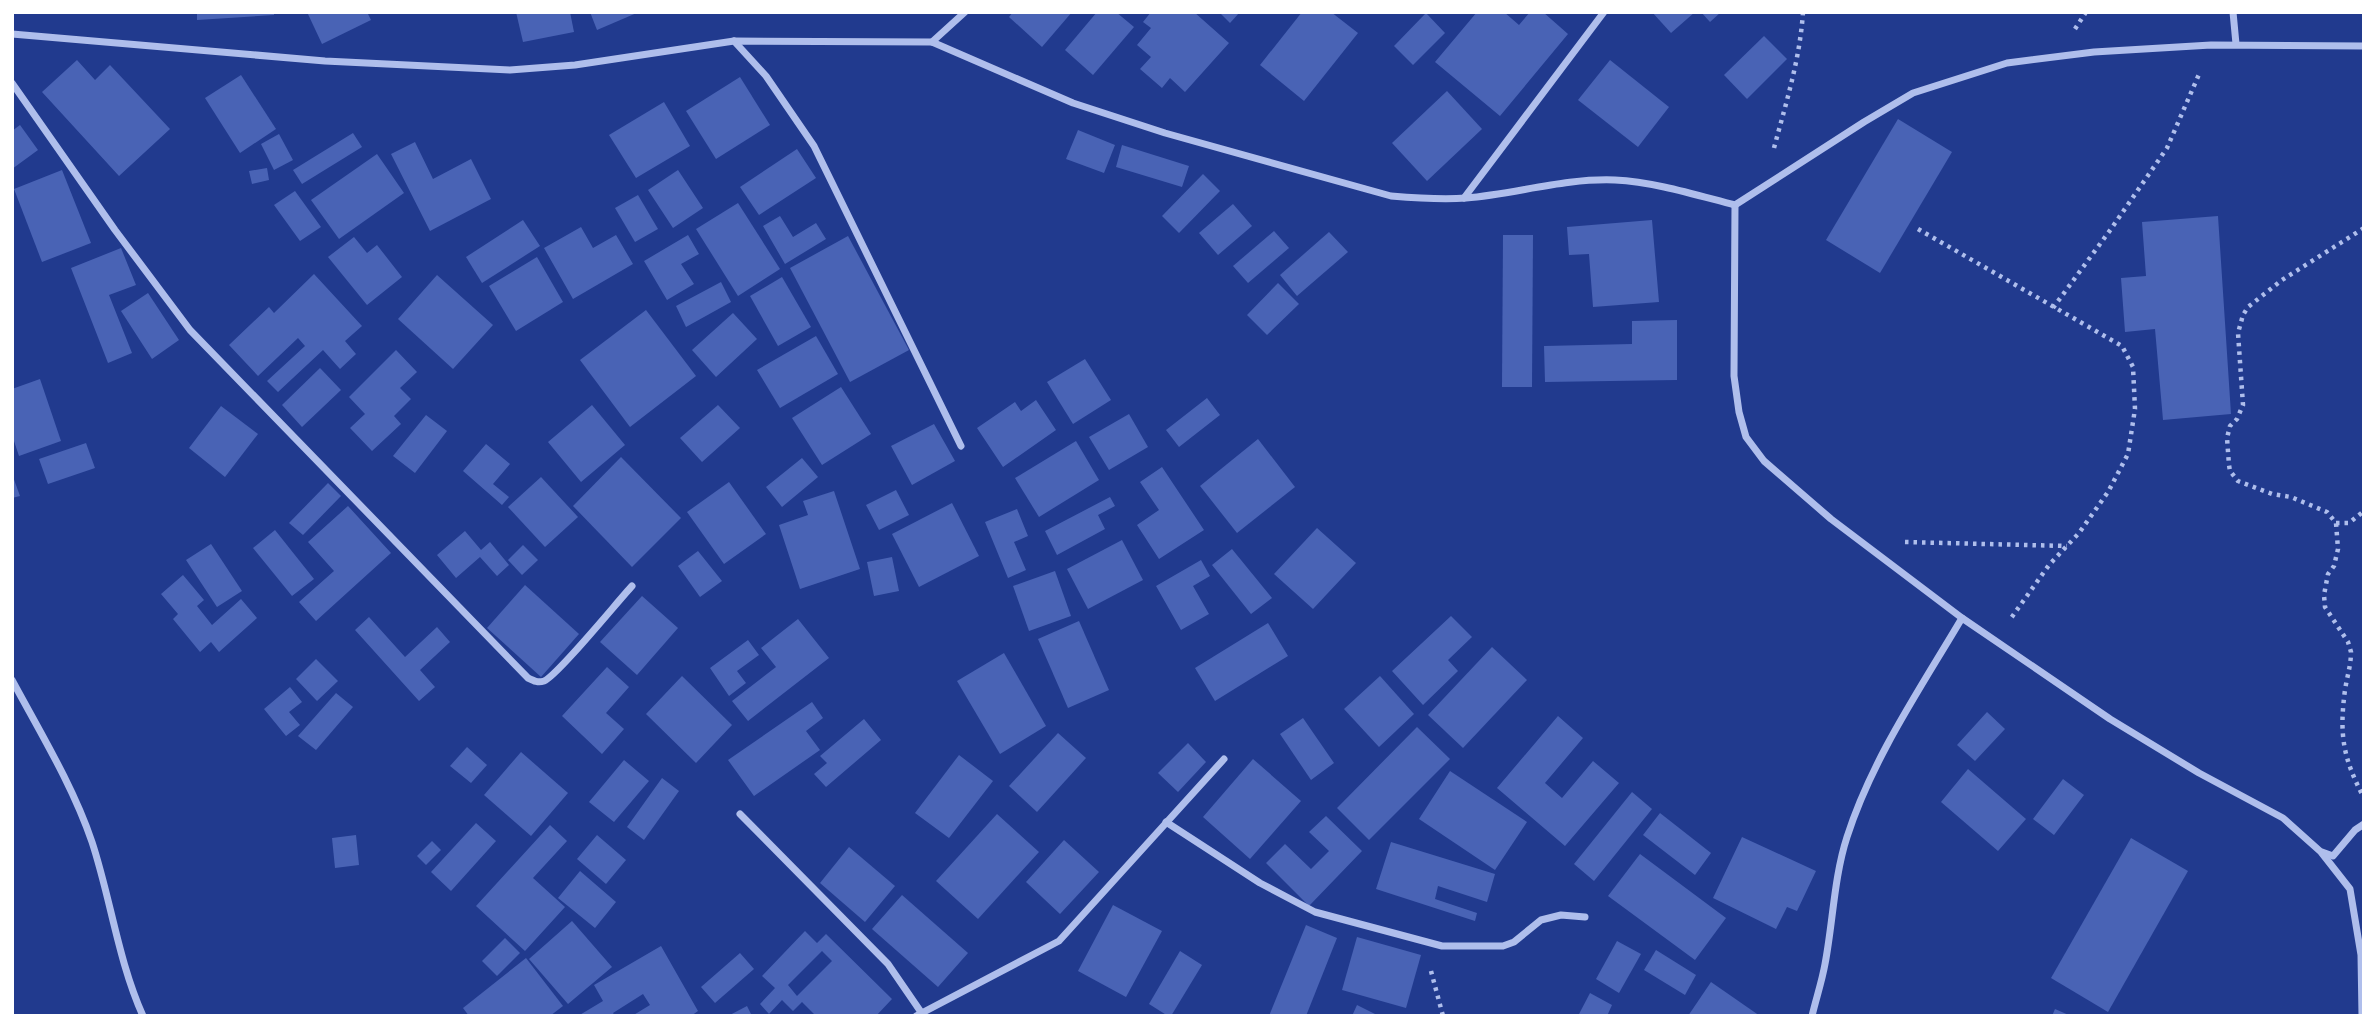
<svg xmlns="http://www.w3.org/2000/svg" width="2376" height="1028" viewBox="0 0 2376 1028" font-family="Arial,sans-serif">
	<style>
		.building { fill: #4963b5; fill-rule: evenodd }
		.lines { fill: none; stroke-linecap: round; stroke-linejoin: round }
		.path { stroke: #afbeec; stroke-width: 4.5; stroke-dasharray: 3.5 5; stroke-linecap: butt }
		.minor { stroke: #afbeec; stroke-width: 7 }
	</style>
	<rect width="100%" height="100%" fill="#213a8e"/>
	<!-- building -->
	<g class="building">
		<polygon points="197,12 274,12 274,15 197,20"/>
		<polygon points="307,12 367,12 371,20 322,44"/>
		<polygon points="516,12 570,12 574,32 523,42"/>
		<polygon points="590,12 639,12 597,30"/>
		<polygon points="1013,12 1072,12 1042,47 1009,17"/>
		<polygon points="1097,12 1116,12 1134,27 1093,75 1065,50"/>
		<polygon points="1151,12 1194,12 1229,43 1185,92 1170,78 1162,88 1140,69 1151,57 1137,45 1151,28 1143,22"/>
		<polygon points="1219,12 1240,12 1230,23"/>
		<polygon points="1302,12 1331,12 1358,33 1304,101 1260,65"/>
		<polygon points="1477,12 1504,12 1519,25 1530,12 1543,12 1568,34 1500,116 1435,62"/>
		<polygon points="1652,12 1695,12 1671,33"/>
		<polygon points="1701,12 1721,12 1710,22"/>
		<polygon points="1426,13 1445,33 1413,65 1394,46"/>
		<polygon points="1764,36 1787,59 1747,99 1724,75"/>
		<polygon points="77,60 95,80 110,65 170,129 119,176 42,92"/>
		<polygon points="1610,60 1669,107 1638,147 1578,100"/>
		<polygon points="241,75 276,129 240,153 205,98"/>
		<polygon points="740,77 770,125 716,159 686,111"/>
		<polygon points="1447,91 1482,129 1427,181 1392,143"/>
		<polygon points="664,102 690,146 636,178 609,135"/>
		<polygon points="1898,119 1952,152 1880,273 1826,240"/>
		<polygon points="20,125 38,150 12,169 12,131"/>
		<polygon points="1078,130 1115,145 1104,173 1066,159"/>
		<polygon points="353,133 362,147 302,184 293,170"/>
		<polygon points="279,134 293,160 274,170 261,144"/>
		<polygon points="415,142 433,179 471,159 491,199 430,231 391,154"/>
		<polygon points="1122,145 1189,166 1182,187 1116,167"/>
		<polygon points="797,149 816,178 759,215 740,187"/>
		<polygon points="377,154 404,193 339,239 311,200"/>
		<polygon points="267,168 269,180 252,184 249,171"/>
		<polygon points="62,170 91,243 42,262 14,189"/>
		<polygon points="678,170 703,208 673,228 648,190"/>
		<polygon points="1203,174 1220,191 1179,233 1162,216"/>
		<polygon points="295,191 321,227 300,241 274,205"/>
		<polygon points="638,195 658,229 635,242 615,208"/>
		<polygon points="738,203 780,269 738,296 696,229"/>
		<polygon points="1233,204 1252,226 1218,255 1199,233"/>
		<polygon points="780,216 793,237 816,223 826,239 785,264 763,226"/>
		<polygon points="2218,216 2231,414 2163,420 2155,329 2125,332 2121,278 2146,276 2142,222"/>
		<polygon points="523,220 540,246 482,283 466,257"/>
		<polygon points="1652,220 1659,302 1593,307 1589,254 1569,255 1567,227"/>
		<polygon points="581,227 593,248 616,235 633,264 573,299 544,248"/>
		<polygon points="1274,231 1289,248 1248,283 1233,266"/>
		<polygon points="1329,232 1348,252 1297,296 1280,275"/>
		<polygon points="688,235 699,254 681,264 694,284 667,300 644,261"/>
		<polygon points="1503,235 1533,235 1532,387 1502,387"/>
		<polygon points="848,236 909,350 850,382 790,268"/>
		<polygon points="354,237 367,253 377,245 402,277 367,305 328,257"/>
		<polygon points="121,248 136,285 109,295 132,353 108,363 71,268"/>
		<polygon points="537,257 563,302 516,331 489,286"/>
		<polygon points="314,274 362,326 345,341 356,354 340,369 323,350 278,392 267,381 305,346 298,338 258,376 229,345 269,307 274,313"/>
		<polygon points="437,275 493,325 453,369 398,319"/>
		<polygon points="782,277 811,327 778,346 750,296"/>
		<polygon points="721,282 731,302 686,327 676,306"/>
		<polygon points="1278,283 1299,304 1267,335 1247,315"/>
		<polygon points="148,293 179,340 152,359 121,311"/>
		<polygon points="646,310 696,376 630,427 580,360"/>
		<polygon points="733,313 757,339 716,377 692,350"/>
		<polygon points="1677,320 1677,380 1545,382 1544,346 1632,344 1632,321"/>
		<polygon points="816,336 838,374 780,408 757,370"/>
		<polygon points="396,350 417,372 400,388 411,399 394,416 401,424 372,451 350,428 365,414 349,397"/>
		<polygon points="1085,359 1111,400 1073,424 1047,382"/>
		<polygon points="320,368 341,390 302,427 282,405"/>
		<polygon points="40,379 61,441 19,456 12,435 12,389"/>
		<polygon points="841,387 871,434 822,465 792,418"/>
		<polygon points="1207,398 1220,415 1179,447 1166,430"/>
		<polygon points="1036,400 1056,430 1003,467 977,428 1015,402 1021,411"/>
		<polygon points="592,405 625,445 581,482 548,442"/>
		<polygon points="718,405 740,428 702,462 680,438"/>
		<polygon points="221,406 258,434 225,477 189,448"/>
		<polygon points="1129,414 1148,447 1109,470 1089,437"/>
		<polygon points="426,415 447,431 415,473 393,456"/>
		<polygon points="934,424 955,461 912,485 891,446"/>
		<polygon points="1258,439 1295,487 1237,533 1200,486"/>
		<polygon points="1076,441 1099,480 1039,517 1015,478"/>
		<polygon points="86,443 95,468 48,484 39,459"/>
		<polygon points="486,444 510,464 493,484 509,497 502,505 463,471"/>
		<polygon points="621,457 681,518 632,567 573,506"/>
		<polygon points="802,458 818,477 782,507 766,487"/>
		<polygon points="1162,467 1204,530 1159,559 1137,525 1159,510 1140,482"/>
		<polygon points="12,474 20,496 12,498"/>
		<polygon points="541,477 578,517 545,547 508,507"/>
		<polygon points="729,482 766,534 724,564 687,512"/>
		<polygon points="328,483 341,496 303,535 289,523"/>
		<polygon points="896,490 909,515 879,530 866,505"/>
		<polygon points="834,491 860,569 800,589 779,525 808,515 803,501"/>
		<polygon points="1110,497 1115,506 1098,515 1105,529 1057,555 1045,531"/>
		<polygon points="952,503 979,556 919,587 892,534"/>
		<polygon points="348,506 391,553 316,621 299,602 334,571 308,542"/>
		<polygon points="1017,509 1028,536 1014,542 1026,570 1008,578 985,522"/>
		<polygon points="1317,528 1356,563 1313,609 1274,574"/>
		<polygon points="275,530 314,579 292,596 253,548"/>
		<polygon points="465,531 481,550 490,542 509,565 497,576 480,557 456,578 437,555"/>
		<polygon points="1122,540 1143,580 1088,609 1067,569"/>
		<polygon points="211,544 242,591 217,607 186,560"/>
		<polygon points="523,545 538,560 522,575 508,560"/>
		<polygon points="1232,549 1272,598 1251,614 1212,565"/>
		<polygon points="698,551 722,581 700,597 678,566"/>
		<polygon points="892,557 899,591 874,596 867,562"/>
		<polygon points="1201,560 1210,576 1193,586 1209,614 1181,630 1156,586"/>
		<polygon points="1055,571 1071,616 1029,631 1013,586"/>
		<polygon points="183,575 204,600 197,606 212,625 241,599 257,618 219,652 211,642 200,652 173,619 178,614 161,594"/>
		<polygon points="525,585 579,634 541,677 487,628"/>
		<polygon points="642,596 678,628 637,675 600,642"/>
		<polygon points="1451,616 1472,637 1448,660 1458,671 1423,705 1392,671"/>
		<polygon points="369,617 405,657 437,627 450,642 420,670 435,687 419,701 355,630"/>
		<polygon points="798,619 829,658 748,721 732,701 776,667 761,648"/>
		<polygon points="1079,621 1109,690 1068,708 1038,639"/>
		<polygon points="1268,623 1288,656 1215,701 1195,668"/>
		<polygon points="748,640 759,655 737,671 746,683 729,696 710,668"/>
		<polygon points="1492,647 1527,680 1463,748 1428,715"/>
		<polygon points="1004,653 1046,726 1000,754 957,681"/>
		<polygon points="316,659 338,681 317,701 296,679"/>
		<polygon points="607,667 629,687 606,713 624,729 602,754 562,716"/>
		<polygon points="682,676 732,725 696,763 646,714"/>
		<polygon points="1380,676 1414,714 1379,747 1344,709"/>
		<polygon points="290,687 302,702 289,712 300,725 286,736 264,709"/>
		<polygon points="336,693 353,707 316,750 298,736"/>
		<polygon points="812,702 823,718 806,731 820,750 754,796 728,760"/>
		<polygon points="1987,712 2005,729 1975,761 1957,745"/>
		<polygon points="1558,716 1583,738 1545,783 1562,798 1593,761 1619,783 1565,846 1497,788"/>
		<polygon points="1303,718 1334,763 1311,780 1280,734"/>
		<polygon points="864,719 881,740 826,787 814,774 827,763 820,756"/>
		<polygon points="1417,727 1450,759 1369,840 1337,808"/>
		<polygon points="1058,733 1086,758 1037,812 1009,786"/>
		<polygon points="1188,743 1206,762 1178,792 1158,773"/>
		<polygon points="467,747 487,765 471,783 450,766"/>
		<polygon points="521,752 568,793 531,836 484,795"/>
		<polygon points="959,755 993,781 949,838 915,813"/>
		<polygon points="1253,759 1301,801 1250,859 1203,817"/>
		<polygon points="624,760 649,781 614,822 589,802"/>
		<polygon points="1968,769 2026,819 1998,851 1941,802"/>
		<polygon points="1450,771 1527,822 1495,870 1419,819"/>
		<polygon points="662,778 679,791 644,840 627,827"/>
		<polygon points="2063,779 2084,795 2054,835 2033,819"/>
		<polygon points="1632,792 1652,809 1594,881 1574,864"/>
		<polygon points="1660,813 1711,853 1695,875 1643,835"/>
		<polygon points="997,814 1039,852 978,919 936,881"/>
		<polygon points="1326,816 1362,851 1309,906 1266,863 1285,844 1311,869 1329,851 1309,832"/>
		<polygon points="476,823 496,841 451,891 431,872"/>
		<polygon points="550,825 567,841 533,878 565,907 525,951 476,906"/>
		<polygon points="356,835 359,865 335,868 332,838"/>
		<polygon points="597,835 626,860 606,884 577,859"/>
		<polygon points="1742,837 1816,871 1797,911 1787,907 1776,929 1713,898"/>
		<polygon points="2131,838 2188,871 2108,1012 2051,978"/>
		<polygon points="1064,840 1099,872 1060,914 1026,882"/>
		<polygon points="432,841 441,850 426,865 417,856"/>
		<polygon points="1391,842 1495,874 1487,902 1438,886 1435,899 1477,913 1475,921 1376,889"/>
		<polygon points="849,847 895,886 865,922 820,883"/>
		<polygon points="1640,854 1726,918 1695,960 1608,896"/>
		<polygon points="580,871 616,902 595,928 558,898"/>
		<polygon points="902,895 968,953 938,987 872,929"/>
		<polygon points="1113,905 1162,931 1126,997 1078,971"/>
		<polygon points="572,921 612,967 568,1004 529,959"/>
		<polygon points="1306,925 1337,938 1306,1016 1269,1016"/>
		<path d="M 805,931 L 817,943 L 826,934 L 892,999 L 876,1016 L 816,1016 L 802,1002 L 793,1011 L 782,1000 L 769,1014 L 760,1004 L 775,988 L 762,976 ZM 822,951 L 832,961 L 797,996 L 788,985 Z"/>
		<polygon points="1357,937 1421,955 1406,1008 1342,990"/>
		<polygon points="505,938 520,953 497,976 482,961"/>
		<polygon points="1617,941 1641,954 1619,993 1596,979"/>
		<polygon points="661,946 698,1011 691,1016 632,1016 650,1005 643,994 613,1013 615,1016 578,1016 603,1001 594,985"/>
		<polygon points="1656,950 1696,975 1685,995 1644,970"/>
		<polygon points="1180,951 1202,965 1171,1016 1168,1016 1149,1004"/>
		<polygon points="740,953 754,969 715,1003 701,987"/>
		<polygon points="526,958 563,1006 550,1016 469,1016 463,1008"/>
		<polygon points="1711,982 1760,1016 1688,1016"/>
		<polygon points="1590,993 1612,1005 1607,1016 1578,1016"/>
		<polygon points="1357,1005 1379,1016 1352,1016"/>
		<polygon points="747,1006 752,1016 728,1016"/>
		<polygon points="2055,1009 2071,1016 2052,1016"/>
	</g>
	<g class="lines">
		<!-- path -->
		<g class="path">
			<polyline points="2075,29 2086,12"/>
			<path d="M 1774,148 C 1786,103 1800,59 1803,12"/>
			<path d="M 2364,228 L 2282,280 L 2248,307 L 2243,315 L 2238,333 L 2243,405 L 2237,419 L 2230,426 L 2227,438 L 2229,465 L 2230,471 L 2238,481 L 2272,494 L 2291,497 L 2327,512 L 2336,523 L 2338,549 L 2334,566 L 2328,574 L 2324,595 L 2325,607 L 2348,642 L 2351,652 C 2351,665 2347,677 2345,690 C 2339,735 2343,758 2364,798"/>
			<polyline points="1918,229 2122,346 2133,367 2135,409 2128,454 2108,492 2079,533 2049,565 2009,621"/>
			<polyline points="2053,308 2111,229 2167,148 2200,72"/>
			<polyline points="2336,523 2349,523 2364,511"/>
			<polyline points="1905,542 2067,546"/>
			<polyline points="1431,971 1443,1016"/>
		</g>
		<!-- minor -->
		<g class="minor">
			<polyline points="2233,12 2236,44"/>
			<path d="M 12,34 L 325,61 L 510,70 L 575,65 L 734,41 L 932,42 L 1073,103 L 1165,133 L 1391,196 C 1415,198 1441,200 1466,198 C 1515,194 1565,178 1615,180 C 1655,182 1696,195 1735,205 L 1864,122 L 1913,93 L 2007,63 L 2094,52 L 2211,45 L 2364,46"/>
			<polyline points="734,41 766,76 814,146 961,446"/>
			<polyline points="932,42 965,12"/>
			<path d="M 12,83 L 115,230 L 190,330 L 528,678 C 534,681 538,683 544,681 C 557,676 618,601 632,586"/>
			<polyline points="1464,198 1604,12"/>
			<polyline points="1735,205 1734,376 1739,412 1746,437 1764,461 1831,519 1962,618 2110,719 2199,773 2283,818 2321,852 2350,889 2361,955 2362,1016"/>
			<path d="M 12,680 C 40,732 73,786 92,842 C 111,900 118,960 143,1016"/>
			<polyline points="740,814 888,964 923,1015"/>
			<polyline points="1166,822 1260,883 1315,912 1442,946 1503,946 1514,942 1541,920 1561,915 1585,917"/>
			<polyline points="2322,852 2333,856 2355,830 2364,824"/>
			<polyline points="916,1016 1059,941 1224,759"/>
			<path d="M 1812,1016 C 1816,999 1822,981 1825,964 C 1833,922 1834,877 1847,837 C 1872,759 1920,689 1962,618"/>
		</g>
	</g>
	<!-- border -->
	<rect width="2376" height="1028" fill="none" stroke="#ffffff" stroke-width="28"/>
</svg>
